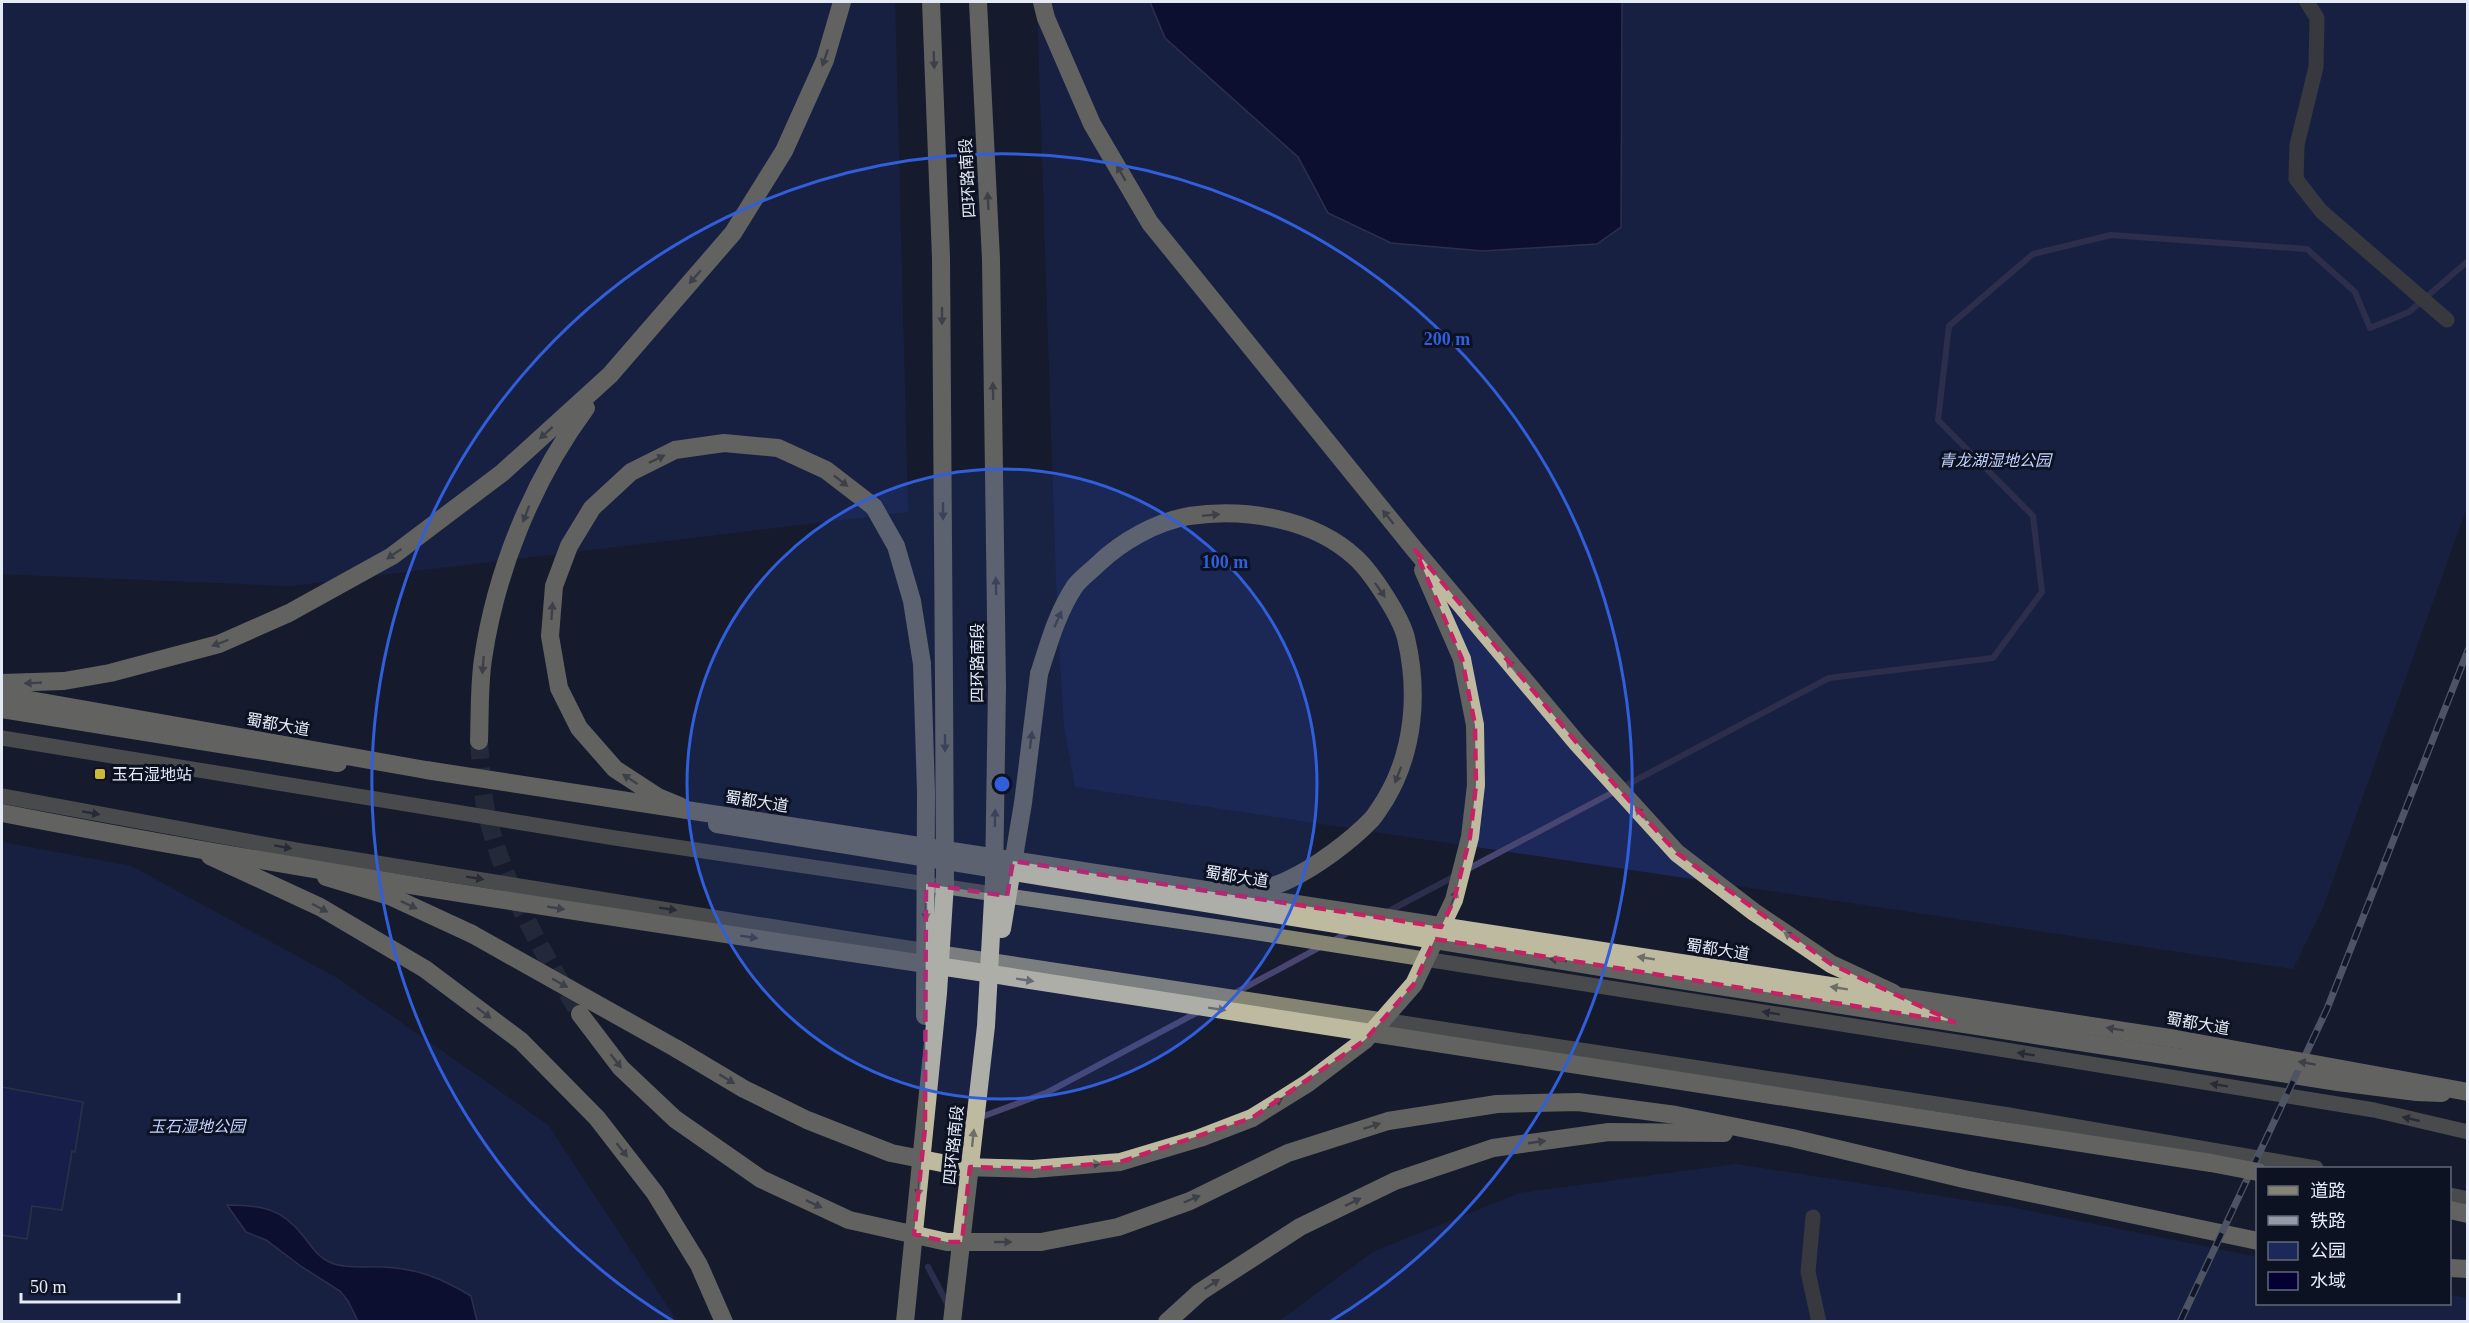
<svg xmlns="http://www.w3.org/2000/svg" width="2469" height="1323" viewBox="0 0 2469 1323" font-family="'Times New Roman','Noto Sans SC',serif">
	<style>
		.green { fill: #1c275a }
		.water { fill: #040036; stroke: #484670; stroke-width: 1.5 }
		.lines { fill: none; stroke-linecap: round; stroke-linejoin: round }
		.stream { stroke: #484670; stroke-width: 6 }
		.building { fill: #19236d; stroke: #464d62; stroke-width: 1.5 }
		.highway-tunnel { stroke: #353a4b; stroke-width: 18; stroke-dasharray: 18 9; stroke-linecap: butt }
		.street { stroke: #5f5e53; stroke-width: 15 }
		.secondary { stroke: #858372; stroke-width: 15 }
		.highway { stroke: #bebaa0; stroke-width: 18 }
		.rail-casing { stroke: #959aa9; stroke-width: 7 }
		.rail { stroke: #0d1223; stroke-width: 4.5; stroke-dasharray: 14; stroke-linecap: butt }
		.highway-bridge { stroke: #bebaa0; stroke-width: 18 }
		.oneway { fill: #6e6e68 }
		.oneway2 { fill: #3d3f43 }
		.marked { fill: none; stroke: #c42263; stroke-width: 4.5; stroke-dasharray: 12 8; stroke-linejoin: round }
		.ring { fill: none; stroke: #315edb; stroke-width: 3 }
		.poi-dot { fill: #ccb939; stroke: #0d1223; stroke-width: 2 }
		.labels { text-anchor: middle; stroke-width: 6; stroke-linejoin: round; paint-order: stroke }
		.street-label { font-size: 16px; fill: #e5eaf7; stroke: #0d1223 }
		.park-label { font-size: 16px; font-style: italic; fill: #c3d2fe; stroke: #0d1223 }
		.poi-label { font-size: 16px; fill: #e5eaf7; stroke: #0d1223; text-anchor: start }
		.centre { fill: #315edb; stroke: #0d1223; stroke-width: 3 }
		.ring-label { font-size: 18px; text-anchor: middle; font-weight: bold; fill: #315edb; stroke: #0d1223; stroke-width: 6; stroke-linejoin: round; paint-order: stroke }
	</style>
	<rect width="100%" height="100%" fill="#161b2d"/>
	<!-- green -->
	<g class="green">
		<polygon points="2,2 895,2 908,512 289,586 2,574"/>
		<polygon points="1037,2 2467,2 2467,507 2322,910 2293,969 1075,787 1064,726 1057,613"/>
		<polygon points="2,842 131,866 337,978 548,1125 677,1321 2,1321"/>
		<polygon points="1736,1164 2015,1208 2257,1257 2258,1304 2450,1304 2450,1295 2468,1298 2467,1322 1278,1322 1373,1252 1520,1193"/>
	</g>
	<!-- water -->
	<g class="water">
		<polygon points="1150,2 1622,2 1621,227 1597,244 1483,251 1391,243 1328,213 1298,157 1165,38"/>
		<path d="M 227,1205 C 262,1206 281,1207 304,1237 C 313,1248 319,1259 334,1264 C 350,1269 368,1266 384,1267 C 419,1269 441,1278 471,1296 L 477,1321 L 358,1321 L 348,1301 L 340,1291 L 302,1267 L 266,1240 L 246,1232 Z"/>
	</g>
	<g class="lines">
		<!-- stream -->
		<g class="stream">
			<polyline points="1466,870 1829,678 1993,658 2042,592 2033,516 1938,420 1949,326 2033,254 2111,235 2307,249 2355,292 2370,328 2409,312 2468,261"/>
			<polyline points="1387,912 1457,875"/>
			<polyline points="1331,942 1351,931"/>
			<polyline points="1233,994 1322,946"/>
			<polyline points="952,1128 1048,1092 1200,1011"/>
			<polyline points="928,1267 948,1305"/>
		</g>
	</g>
	<!-- building -->
	<polygon class="building" points="2,1087 83,1102 75,1152 72,1151 62,1210 32,1206 27,1239 2,1235"/>
	<g class="lines">
		<!-- highway-tunnel -->
		<path class="highway-tunnel" d="M 479,741 C 481,764 481,788 486,810 C 503,885 541,950 580,1014"/>
		<!-- street -->
		<g class="street">
			<polyline points="2307,2 2317,18 2316,67 2297,145 2296,179 2321,211 2447,320"/>
			<polyline points="1813,1217 1808,1272 1819,1322"/>
		</g>
		<!-- secondary -->
		<g class="secondary">
			<polyline points="2,738 615,838 1252,932 1969,1044 2374,1110 2468,1132"/>
			<polyline points="2,796 296,850 862,941 2009,1115 2316,1168"/>
			<polyline points="2450,1195 2468,1199"/>
		</g>
		<!-- highway -->
		<g class="highway">
			<polyline points="931,2 941,258 944,684"/>
			<polyline points="978,2 991,259 997,687"/>
			<polyline points="1042,2 1046,18 1092,124 1150,223 1415,550 1577,743 1677,853 1754,912 1831,964 1893,993"/>
			<polyline points="1423,570 1462,659"/>
			<path d="M 1039,674 C 1049,643 1057,613 1075,586 C 1081,578 1091,571 1098,564 C 1122,541 1156,522 1189,516 C 1245,508 1313,518 1356,558 C 1372,573 1401,617 1406,638 C 1419,693 1414,752 1385,800 C 1381,806 1377,813 1372,819 C 1351,841 1316,867 1288,880 C 1273,888 1253,890 1236,895"/>
			<polyline points="2,683 64,681 110,673 219,644 289,613 392,556 502,473 610,375 733,233 784,151 825,60 842,2"/>
			<polyline points="2,709 338,763"/>
			<path d="M 479,741 C 480,714 479,686 483,659 C 496,570 533,480 586,408"/>
			<polyline points="680,806 658,797 615,769 579,728 559,688 550,636 554,586 569,546 592,508 631,472 675,450 724,443 778,448 826,470 874,507 896,546 912,601 922,664"/>
			<polyline points="717,824 1687,981 2338,1082 2417,1092 2442,1093"/>
			<polyline points="210,856 320,907 425,969 521,1041 597,1118 655,1193 699,1265 724,1322"/>
			<polyline points="326,877 392,897 472,934"/>
			<polyline points="580,1014 621,1068 675,1119 761,1179 849,1220 947,1242 1041,1242 1118,1227 1190,1201 1288,1153 1388,1121 1497,1104 1578,1102 1676,1115 1792,1138 1964,1179 2258,1241"/>
			<polyline points="677,1049 744,1089 807,1120 891,1153 962,1167 1033,1169"/>
			<polyline points="2450,1210 2468,1214"/>
			<polyline points="2450,1268 2468,1269"/>
			<polyline points="1167,1322 1200,1292 1300,1227 1395,1181 1493,1148 1609,1132 1724,1133"/>
		</g>
		<!-- rail casing -->
		<g class="rail-casing">
			<polyline id="rail" points="2180,1322 2327,1009 2468,650"/>
		</g>
		<!-- rail -->
		<use href="#rail" class="rail"/>
		<!-- highway-bridge -->
		<g class="highway-bridge">
			<polyline points="922,664 926,792 925,1016"/>
			<polyline points="2,695 426,770 2176,1039 2468,1092"/>
			<path d="M 2,813 C 336,878 674,926 1011,977 C 1411,1039 1811,1102 2211,1163 L 2258,1172"/>
			<polyline points="1002,929 1023,803 1039,674"/>
			<polyline points="472,934 677,1049"/>
			<polyline points="1033,1169 1120,1162 1200,1138 1252,1118 1308,1083 1365,1040 1414,984 1454,900 1470,837 1476,785 1475,725 1462,659"/>
			<polyline points="905,1322 938,993 945,883 944,684"/>
			<polyline points="952,1322 986,1026 994,881 997,687"/>
		</g>
	</g>
	<!-- one-way arrows -->
	<defs><path id="oneway-solid" d="M-6-.8H1V-3.2L6.5 0L1 3.2V.8H-6Z" transform="scale(1.5)"/></defs>
	<g class="oneway">
		<use href="#oneway-solid" transform="translate(825 58) rotate(109)"/>
		<use href="#oneway-solid" transform="translate(934 60) rotate(88)"/>
		<use href="#oneway-solid" transform="translate(1121 173) rotate(-120)"/>
		<use href="#oneway-solid" transform="translate(988 201) rotate(-93)"/>
		<use href="#oneway-solid" transform="translate(695 277) rotate(131)"/>
		<use href="#oneway-solid" transform="translate(942 316) rotate(90)"/>
		<use href="#oneway-solid" transform="translate(993 391) rotate(-91)"/>
		<use href="#oneway-solid" transform="translate(546 433) rotate(138)"/>
		<use href="#oneway-solid" transform="translate(657 459) rotate(-26)"/>
		<use href="#oneway-solid" transform="translate(841 481) rotate(38)"/>
		<use href="#oneway-solid" transform="translate(943 511) rotate(90)"/>
		<use href="#oneway-solid" transform="translate(526 514) rotate(111)"/>
		<use href="#oneway-solid" transform="translate(1211 515) rotate(-5)"/>
		<use href="#oneway-solid" transform="translate(1388 517) rotate(-129)"/>
		<use href="#oneway-solid" transform="translate(394 554) rotate(146)"/>
		<use href="#oneway-solid" transform="translate(996 586) rotate(-91)"/>
		<use href="#oneway-solid" transform="translate(1380 590) rotate(55)"/>
		<use href="#oneway-solid" transform="translate(552 611) rotate(-86)"/>
		<use href="#oneway-solid" transform="translate(1058 619) rotate(-66)"/>
		<use href="#oneway-solid" transform="translate(220 643) rotate(160)"/>
		<use href="#oneway-solid" transform="translate(483 665) rotate(95)"/>
		<use href="#oneway-solid" transform="translate(1512 667) rotate(-130)"/>
		<use href="#oneway-solid" transform="translate(33 683) rotate(177)"/>
		<use href="#oneway-solid" transform="translate(1031 740) rotate(-83)"/>
		<use href="#oneway-solid" transform="translate(945 743) rotate(90)"/>
		<use href="#oneway-solid" transform="translate(1398 775) rotate(111)"/>
		<use href="#oneway-solid" transform="translate(630 779) rotate(-147)"/>
		<use href="#oneway-solid" transform="translate(1641 814) rotate(-132)"/>
		<use href="#oneway-solid" transform="translate(995 818) rotate(-89)"/>
		<use href="#oneway-solid" transform="translate(1454 898) rotate(-71)"/>
		<use href="#oneway-solid" transform="translate(409 905) rotate(25)"/>
		<use href="#oneway-solid" transform="translate(320 908) rotate(28)"/>
		<use href="#oneway-solid" transform="translate(556 908) rotate(9)"/>
		<use href="#oneway-solid" transform="translate(926 912) rotate(90)"/>
		<use href="#oneway-solid" transform="translate(749 937) rotate(9)"/>
		<use href="#oneway-solid" transform="translate(1791 937) rotate(-146)"/>
		<use href="#oneway-solid" transform="translate(1646 958) rotate(-171)"/>
		<use href="#oneway-solid" transform="translate(1558 960) rotate(-171)"/>
		<use href="#oneway-solid" transform="translate(1025 980) rotate(9)"/>
		<use href="#oneway-solid" transform="translate(560 983) rotate(29)"/>
		<use href="#oneway-solid" transform="translate(1839 988) rotate(-171)"/>
		<use href="#oneway-solid" transform="translate(1217 1009) rotate(9)"/>
		<use href="#oneway-solid" transform="translate(484 1013) rotate(37)"/>
		<use href="#oneway-solid" transform="translate(2115 1029) rotate(-171)"/>
		<use href="#oneway-solid" transform="translate(616 1061) rotate(52)"/>
		<use href="#oneway-solid" transform="translate(2307 1063) rotate(-170)"/>
		<use href="#oneway-solid" transform="translate(727 1079) rotate(31)"/>
		<use href="#oneway-solid" transform="translate(1275 1103) rotate(-32)"/>
		<use href="#oneway-solid" transform="translate(1372 1126) rotate(-18)"/>
		<use href="#oneway-solid" transform="translate(973 1138) rotate(-84)"/>
		<use href="#oneway-solid" transform="translate(1537 1142) rotate(-8)"/>
		<use href="#oneway-solid" transform="translate(622 1150) rotate(52)"/>
		<use href="#oneway-solid" transform="translate(1092 1164) rotate(-5)"/>
		<use href="#oneway-solid" transform="translate(919 1188) rotate(96)"/>
		<use href="#oneway-solid" transform="translate(1192 1199) rotate(-23)"/>
		<use href="#oneway-solid" transform="translate(1353 1202) rotate(-26)"/>
		<use href="#oneway-solid" transform="translate(814 1204) rotate(25)"/>
		<use href="#oneway-solid" transform="translate(1003 1242)"/>
		<use href="#oneway-solid" transform="translate(1212 1284) rotate(-33)"/>
	</g>
	<g class="oneway2">
		<use href="#oneway-solid" transform="translate(91 813) rotate(10)"/>
		<use href="#oneway-solid" transform="translate(283 847) rotate(10)"/>
		<use href="#oneway-solid" transform="translate(475 878) rotate(9)"/>
		<use href="#oneway-solid" transform="translate(668 909) rotate(9)"/>
		<use href="#oneway-solid" transform="translate(1771 1013) rotate(-171)"/>
		<use href="#oneway-solid" transform="translate(2026 1054) rotate(-171)"/>
		<use href="#oneway-solid" transform="translate(2219 1085) rotate(-171)"/>
		<use href="#oneway-solid" transform="translate(2411 1119) rotate(-167)"/>
	</g>
	<!-- marked area -->
	<path d="M0 0H2469V1323H0ZM 1415,550 L 1577,743 L 1677,853 L 1831,964 L 1954,1022 L 1435,939 L 1414,984 L 1365,1040 L 1252,1118 L 1120,1162 L 1033,1169 L 970,1167 L 962,1242 L 947,1242 L 914,1234 L 925,1128 L 926,884 L 1007,896 L 1013,861 L 1441,927 L 1454,900 L 1470,837 L 1476,785 L 1475,725 L 1462,659 Z" fill="#161b2d" fill-opacity=".55" fill-rule="evenodd"/>
	<path class="marked" d="M 1415,550 L 1577,743 L 1677,853 L 1831,964 L 1954,1022 L 1435,939 L 1414,984 L 1365,1040 L 1252,1118 L 1120,1162 L 1033,1169 L 970,1167 L 962,1242 L 947,1242 L 914,1234 L 925,1128 L 926,884 L 1007,896 L 1013,861 L 1441,927 L 1454,900 L 1470,837 L 1476,785 L 1475,725 L 1462,659 Z"/>
	<!-- distance rings -->
	<circle cx="1002" cy="784" r="315" fill="#315edb" fill-opacity=".12"/>
	<g class="ring">
		<circle cx="1002" cy="784" r="315"/>
		<path d="M673 1321A630 630 0 1 1 1331 1321"/>
	</g>
	<!-- markers -->
	<rect class="poi-dot" x="94" y="768" width="12" height="12" rx="3"/>
	<g class="labels">
		<!-- street labels -->
		<g class="street-label">
			<text transform="translate(967 178) rotate(-93)" y="6">四环路南段</text>
			<text transform="translate(977 663) rotate(-90)" y="6">四环路南段</text>
			<text transform="translate(278 724) rotate(10)" y="6">蜀都大道</text>
			<text transform="translate(757 801) rotate(9)" y="6">蜀都大道</text>
			<text transform="translate(1237 876) rotate(9)" y="6">蜀都大道</text>
			<text transform="translate(1718 949) rotate(9)" y="6">蜀都大道</text>
			<text transform="translate(2198 1023) rotate(10)" y="6">蜀都大道</text>
			<text transform="translate(953 1145) rotate(-84)" y="6">四环路南段</text>
		</g>
		<!-- park labels -->
		<g class="park-label">
			<text x="1995" y="466">青龙湖湿地公园</text>
			<text x="197" y="1132">玉石湿地公园</text>
		</g>
		<!-- poi labels -->
		<g class="poi-label">
			<text x="112" y="780">玉石湿地站</text>
		</g>
	</g>
	<circle cx="1002" cy="784" r="9" class="centre"/>
	<g class="ring-label">
		<text x="1447" y="345">200 m</text>
		<text x="1225" y="568">100 m</text>
	</g>
	<!-- border -->
	<rect width="2469" height="1323" fill="none" stroke="#e5eaf7" stroke-width="6"/>
	<!-- legend -->
	<rect x="2256" y="1167" width="195" height="138" fill="#0d1223" stroke="#636878" stroke-width="1.5"/>
	<rect x="2268" y="1186" width="30" height="9" fill="#858372" stroke="#636878" stroke-width="1.5"/>
	<text x="2310" y="1197" font-size="18" fill="#e5eaf7">道路</text>
	<rect x="2268" y="1216" width="30" height="9" fill="#959aa9" stroke="#636878" stroke-width="1.5"/>
	<text x="2310" y="1227" font-size="18" fill="#e5eaf7">铁路</text>
	<rect x="2268" y="1242" width="30" height="18" fill="#1c275a" stroke="#636878" stroke-width="1.5"/>
	<text x="2310" y="1257" font-size="18" fill="#e5eaf7">公园</text>
	<rect x="2268" y="1272" width="30" height="18" fill="#040036" stroke="#636878" stroke-width="1.5"/>
	<text x="2310" y="1287" font-size="18" fill="#e5eaf7">水域</text>
	<!-- scale -->
	<path d="M21 1293v9h158v-9" fill="none" stroke="#e5eaf7" stroke-width="3"/>
	<text x="30" y="1293" font-size="18" fill="#e5eaf7" stroke="#0d1223" stroke-width="4.5" paint-order="stroke">50 m</text>
</svg>
